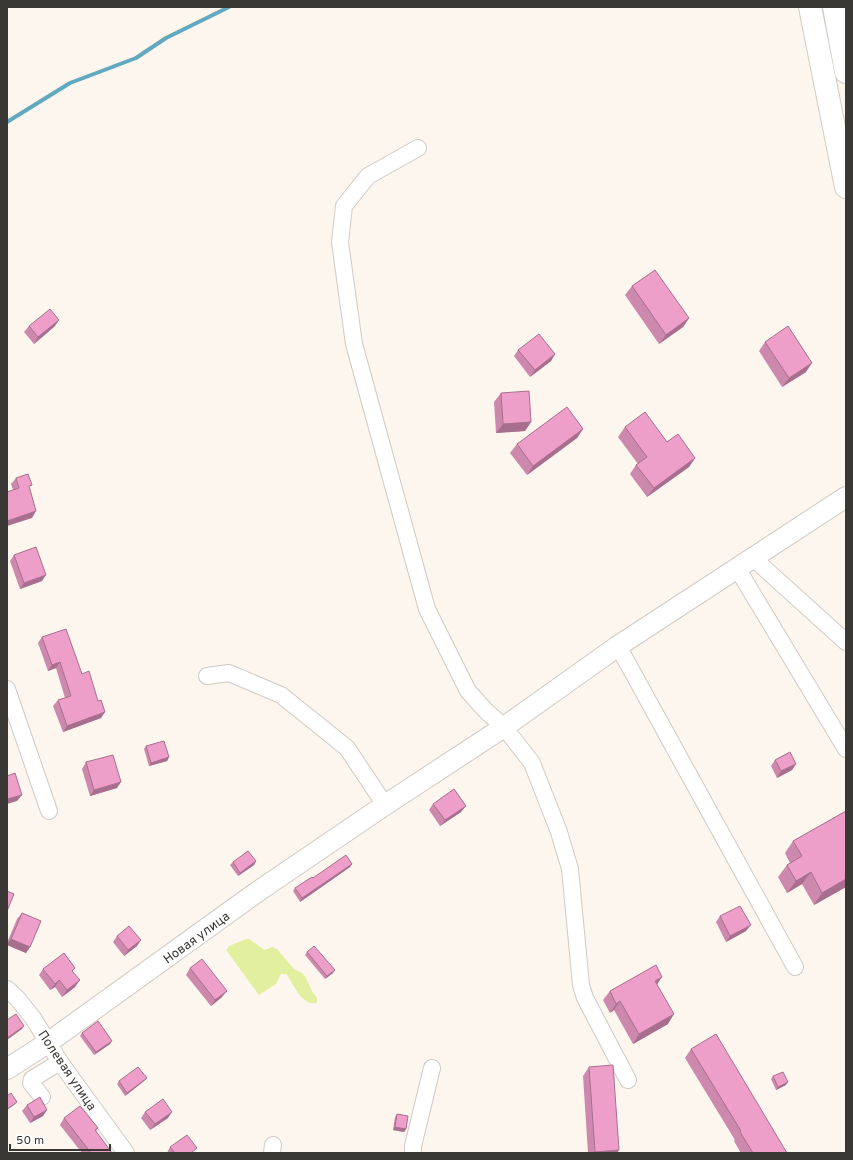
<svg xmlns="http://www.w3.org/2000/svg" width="853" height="1160" viewBox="0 0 853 1160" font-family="Overpass,sans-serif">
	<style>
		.green { fill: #e2ef9f }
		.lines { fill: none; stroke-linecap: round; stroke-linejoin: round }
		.stream { stroke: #61a9be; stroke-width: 4 }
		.minor-casing { stroke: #d0cac3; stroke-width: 18 }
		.major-casing { stroke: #d0cac3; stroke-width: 22 }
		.highway-casing { stroke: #d0cac3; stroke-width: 24 }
		.minor { stroke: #fff; stroke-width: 16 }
		.major { stroke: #fff; stroke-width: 20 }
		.highway { stroke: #fff; stroke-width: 22 }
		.wall { fill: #cd89ad }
		.shaded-wall { fill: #a76f8d }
		.building { fill: #ee9fc9; stroke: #a76f8d }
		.labels { text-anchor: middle; stroke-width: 4; stroke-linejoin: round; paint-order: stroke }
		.street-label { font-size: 13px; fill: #3a3835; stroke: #fff }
	</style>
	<rect width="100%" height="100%" fill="#fdf6ef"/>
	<!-- green -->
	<path class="green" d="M 246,939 L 249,939 L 265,950 L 272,947 L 277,949 L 294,969 L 302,973 L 305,976 L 312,991 L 317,998 L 317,1003 C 300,1006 295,984 286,974 L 281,974 L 276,984 L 259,995 L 226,950 L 229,946 Z"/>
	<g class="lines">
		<!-- stream -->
		<polyline class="stream" points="7,122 70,83 136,58 166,38 229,7"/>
		<!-- minor casing -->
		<g class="minor-casing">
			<g id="minor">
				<polyline points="418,148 368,176 344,206 340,242 354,344 427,609 468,691 486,711 504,727 532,763 559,832 570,869 581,985 585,998 628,1080"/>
				<polyline points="753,558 846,642"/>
				<polyline points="737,568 846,749"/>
				<polyline points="618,646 795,967"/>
				<polyline points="207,676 229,673 281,695 347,748 385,805"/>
				<polyline points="7,689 49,811"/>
				<polyline points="7,989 17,998 33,1018 60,1062 126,1153"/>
				<polyline points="42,1097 31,1083 32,1079 60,1062"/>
				<polyline points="272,1153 273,1145"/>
				<polyline points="413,1153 413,1146 432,1068"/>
			</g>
		</g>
		<!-- major casing -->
		<g class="major-casing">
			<polyline id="major" points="7,1069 49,1042 257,892 385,805 504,727 618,646 846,497"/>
		</g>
		<!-- highway casing -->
		<g class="highway-casing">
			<g id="highway">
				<polyline points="810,7 846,187"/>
				<polyline points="834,7 846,72"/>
			</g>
		</g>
		<!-- minor -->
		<use href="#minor" class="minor"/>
		<!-- major -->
		<use href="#major" class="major"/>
		<!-- highway -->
		<use href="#highway" class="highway"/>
	</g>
	<!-- wall -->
	<g class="wall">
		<polygon points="632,286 689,318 683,327 659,344 625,295"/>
		<polygon points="29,326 55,326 34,344 24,332"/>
		<polygon points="765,342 806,372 782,387 759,351"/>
		<polygon points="518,350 555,354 551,361 530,377 514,356"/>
		<polygon points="501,393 531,422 525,431 496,433 494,402"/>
		<polygon points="625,427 667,442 695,458 689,467 647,497 630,474 636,465 638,464 618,437"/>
		<polygon points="583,429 577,438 527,475 510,453 517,444"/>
		<polygon points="16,478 29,488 32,518 13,490 11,484"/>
		<polygon points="14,555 42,581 20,589 10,561"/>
		<polygon points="42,637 82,674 101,718 63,732 53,706 58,700 65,698 56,668 48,671 38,643"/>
		<polygon points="146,746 169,757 167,761 149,766 144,749"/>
		<polygon points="775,760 796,764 792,770 777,778 771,766"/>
		<polygon points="86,762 117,788 90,796 82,769"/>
		<polygon points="433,804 461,812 440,826 429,810"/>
		<polygon points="846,811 846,887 814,905 802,884 787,893 778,877 787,865 790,863 785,853 793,841"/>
		<polygon points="256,861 254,865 238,876 230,865 233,862"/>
		<polygon points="352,864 350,867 300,902 293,891 295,888 313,878"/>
		<polygon points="22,913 30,947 26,953 7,945 7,943 17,919"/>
		<polygon points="720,916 746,931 726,942 716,922"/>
		<polygon points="117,936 137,946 124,956 113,942"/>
		<polygon points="307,952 333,973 325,979 305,955"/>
		<polygon points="190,968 222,997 211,1006 186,975"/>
		<polygon points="43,969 73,972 75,987 62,997 55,987 50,990 39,975"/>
		<polygon points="657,985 668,1024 633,1044 614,1010 610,1013 603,1000 610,991"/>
		<polygon points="82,1033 110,1044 94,1055 80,1036"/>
		<polygon points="691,1049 787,1153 741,1153 734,1141 735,1140 685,1058"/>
		<polygon points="589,1067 619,1150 617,1153 588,1153 583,1076"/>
		<polygon points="773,1076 786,1085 776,1090 771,1079"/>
		<polygon points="147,1078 144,1081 125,1096 117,1084 119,1081"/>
		<polygon points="27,1105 43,1116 30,1123 22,1111"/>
		<polygon points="145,1112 168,1118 150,1130 141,1118"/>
		<polygon points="397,1114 406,1129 404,1132 393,1130 395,1117"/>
		<polygon points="64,1118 98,1128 96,1131 112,1153 82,1153 60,1125"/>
		<polygon points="170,1147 194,1153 167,1153"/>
	</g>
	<!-- shaded-wall -->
	<g class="shaded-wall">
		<polygon points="689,318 683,327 659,344 666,335"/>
		<polygon points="59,320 55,326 34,344 38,337"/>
		<polygon points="555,354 551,361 530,377 535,370"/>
		<polygon points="812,363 806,372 782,387 789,378"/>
		<polygon points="531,422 525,431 496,433 503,424"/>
		<polygon points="583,429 577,438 527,475 533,466"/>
		<polygon points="695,458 689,467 647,497 654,488"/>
		<polygon points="36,511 32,518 7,526 7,521"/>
		<polygon points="46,575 42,581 20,589 24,583"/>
		<polygon points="60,662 56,668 48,671 52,665"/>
		<polygon points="105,712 101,718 63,732 67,726"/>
		<polygon points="169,757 167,761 149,766 151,763"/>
		<polygon points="796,764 792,770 777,778 781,771"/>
		<polygon points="121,782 117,788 90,796 94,790"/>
		<polygon points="22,795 17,801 7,804 7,799"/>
		<polygon points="466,806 461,812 440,826 445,820"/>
		<polygon points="256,861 254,865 238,876 240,873"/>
		<polygon points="352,864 350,867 300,902 302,898"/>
		<polygon points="811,872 802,884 787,893 796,881"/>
		<polygon points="846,879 846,887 814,905 822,893"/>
		<polygon points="751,925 746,931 726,942 730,936"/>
		<polygon points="11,939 30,947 26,953 7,945 7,944"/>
		<polygon points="141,940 137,946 124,956 128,950"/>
		<polygon points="335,970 333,973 325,979 327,976"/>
		<polygon points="662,977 656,986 655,981"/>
		<polygon points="59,980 55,987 50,990 55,984"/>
		<polygon points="80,980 75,987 62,997 67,990"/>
		<polygon points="227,991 222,997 211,1006 215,1000"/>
		<polygon points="620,1001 614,1010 610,1013 616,1004"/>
		<polygon points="674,1014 668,1024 633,1044 639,1034"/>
		<polygon points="24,1026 22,1029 7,1040 7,1038"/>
		<polygon points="112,1041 110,1044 94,1055 96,1052"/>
		<polygon points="147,1078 144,1081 125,1096 127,1093"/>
		<polygon points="788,1082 786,1085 776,1090 778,1087"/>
		<polygon points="17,1102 14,1105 7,1110 7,1109"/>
		<polygon points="47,1110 43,1116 30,1123 34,1117"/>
		<polygon points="172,1112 168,1118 150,1130 155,1124"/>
		<polygon points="395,1127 406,1129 404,1132 393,1130"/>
		<polygon points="619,1150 617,1153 594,1153 595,1152"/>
	</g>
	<!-- building -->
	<g class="building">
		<polygon points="655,270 689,318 666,335 632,286"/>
		<polygon points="50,309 59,320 38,337 29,326"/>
		<polygon points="788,326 812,363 789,378 765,342"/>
		<polygon points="539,334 555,354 535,370 518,350"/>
		<polygon points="529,391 531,422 503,424 501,393"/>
		<polygon points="567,407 583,429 533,466 517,444"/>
		<polygon points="645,412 667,442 678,434 695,458 654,488 636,465 647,457 625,427"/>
		<polygon points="28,474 32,485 29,486 36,511 7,521 7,492 19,488 16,478"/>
		<polygon points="36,547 46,575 24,583 14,555"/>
		<polygon points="66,629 82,674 89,671 98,701 101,700 105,712 67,726 58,700 71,696 60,662 52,665 42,637"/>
		<polygon points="164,741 169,757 151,763 146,746"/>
		<polygon points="790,752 796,764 781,771 775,760"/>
		<polygon points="113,755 121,782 94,790 86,762"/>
		<polygon points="15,773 22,795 7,799 7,776"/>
		<polygon points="454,789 466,806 445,820 433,804"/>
		<polygon points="846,811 846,879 822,893 811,872 796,881 787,865 802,856 793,841"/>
		<polygon points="248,851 256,861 240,873 233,862"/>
		<polygon points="346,855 352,864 302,898 295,888 312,877 313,878"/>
		<polygon points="7,891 14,894 7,911"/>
		<polygon points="740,906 751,925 730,936 720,916"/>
		<polygon points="22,913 41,921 30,947 11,939"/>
		<polygon points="129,926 141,940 128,950 117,936"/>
		<polygon points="314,946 335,970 327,976 307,952"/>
		<polygon points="64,953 75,968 72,971 80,980 67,990 59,980 55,984 43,969"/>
		<polygon points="202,959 227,991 215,1000 190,968"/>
		<polygon points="656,965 662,977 655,981 674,1014 639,1034 620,1001 616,1004 610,991"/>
		<polygon points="16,1014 24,1026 7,1038 7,1020"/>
		<polygon points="98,1021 112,1041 96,1052 82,1033"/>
		<polygon points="716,1034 787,1153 753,1153 740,1132 741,1131 691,1049"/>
		<polygon points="613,1065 619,1150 595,1152 589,1067"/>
		<polygon points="138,1067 147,1078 127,1093 119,1081"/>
		<polygon points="783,1072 788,1082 778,1087 773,1076"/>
		<polygon points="11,1093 17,1102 7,1109 7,1096"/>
		<polygon points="40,1097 47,1110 34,1117 27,1105"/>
		<polygon points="163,1099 172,1112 155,1124 145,1112"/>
		<polygon points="80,1106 98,1128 95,1130 112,1153 91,1153 64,1118"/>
		<polygon points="397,1114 408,1116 406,1129 395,1127"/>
		<polygon points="187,1135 197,1148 191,1153 175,1153 170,1147"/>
	</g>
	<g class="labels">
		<!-- street labels -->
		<g class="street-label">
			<text transform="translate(196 937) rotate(-36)" y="5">Новая улица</text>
			<text transform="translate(68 1070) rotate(56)" y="5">Полевая улица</text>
		</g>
	</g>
	<!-- border -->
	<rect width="853" height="1160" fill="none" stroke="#3a3835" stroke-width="16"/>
	<!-- scale -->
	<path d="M10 1144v6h100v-6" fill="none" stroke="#3a3835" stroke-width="2"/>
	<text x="16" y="1144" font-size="12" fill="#3a3835" stroke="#ffffff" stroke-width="3" paint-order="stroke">50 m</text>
</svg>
